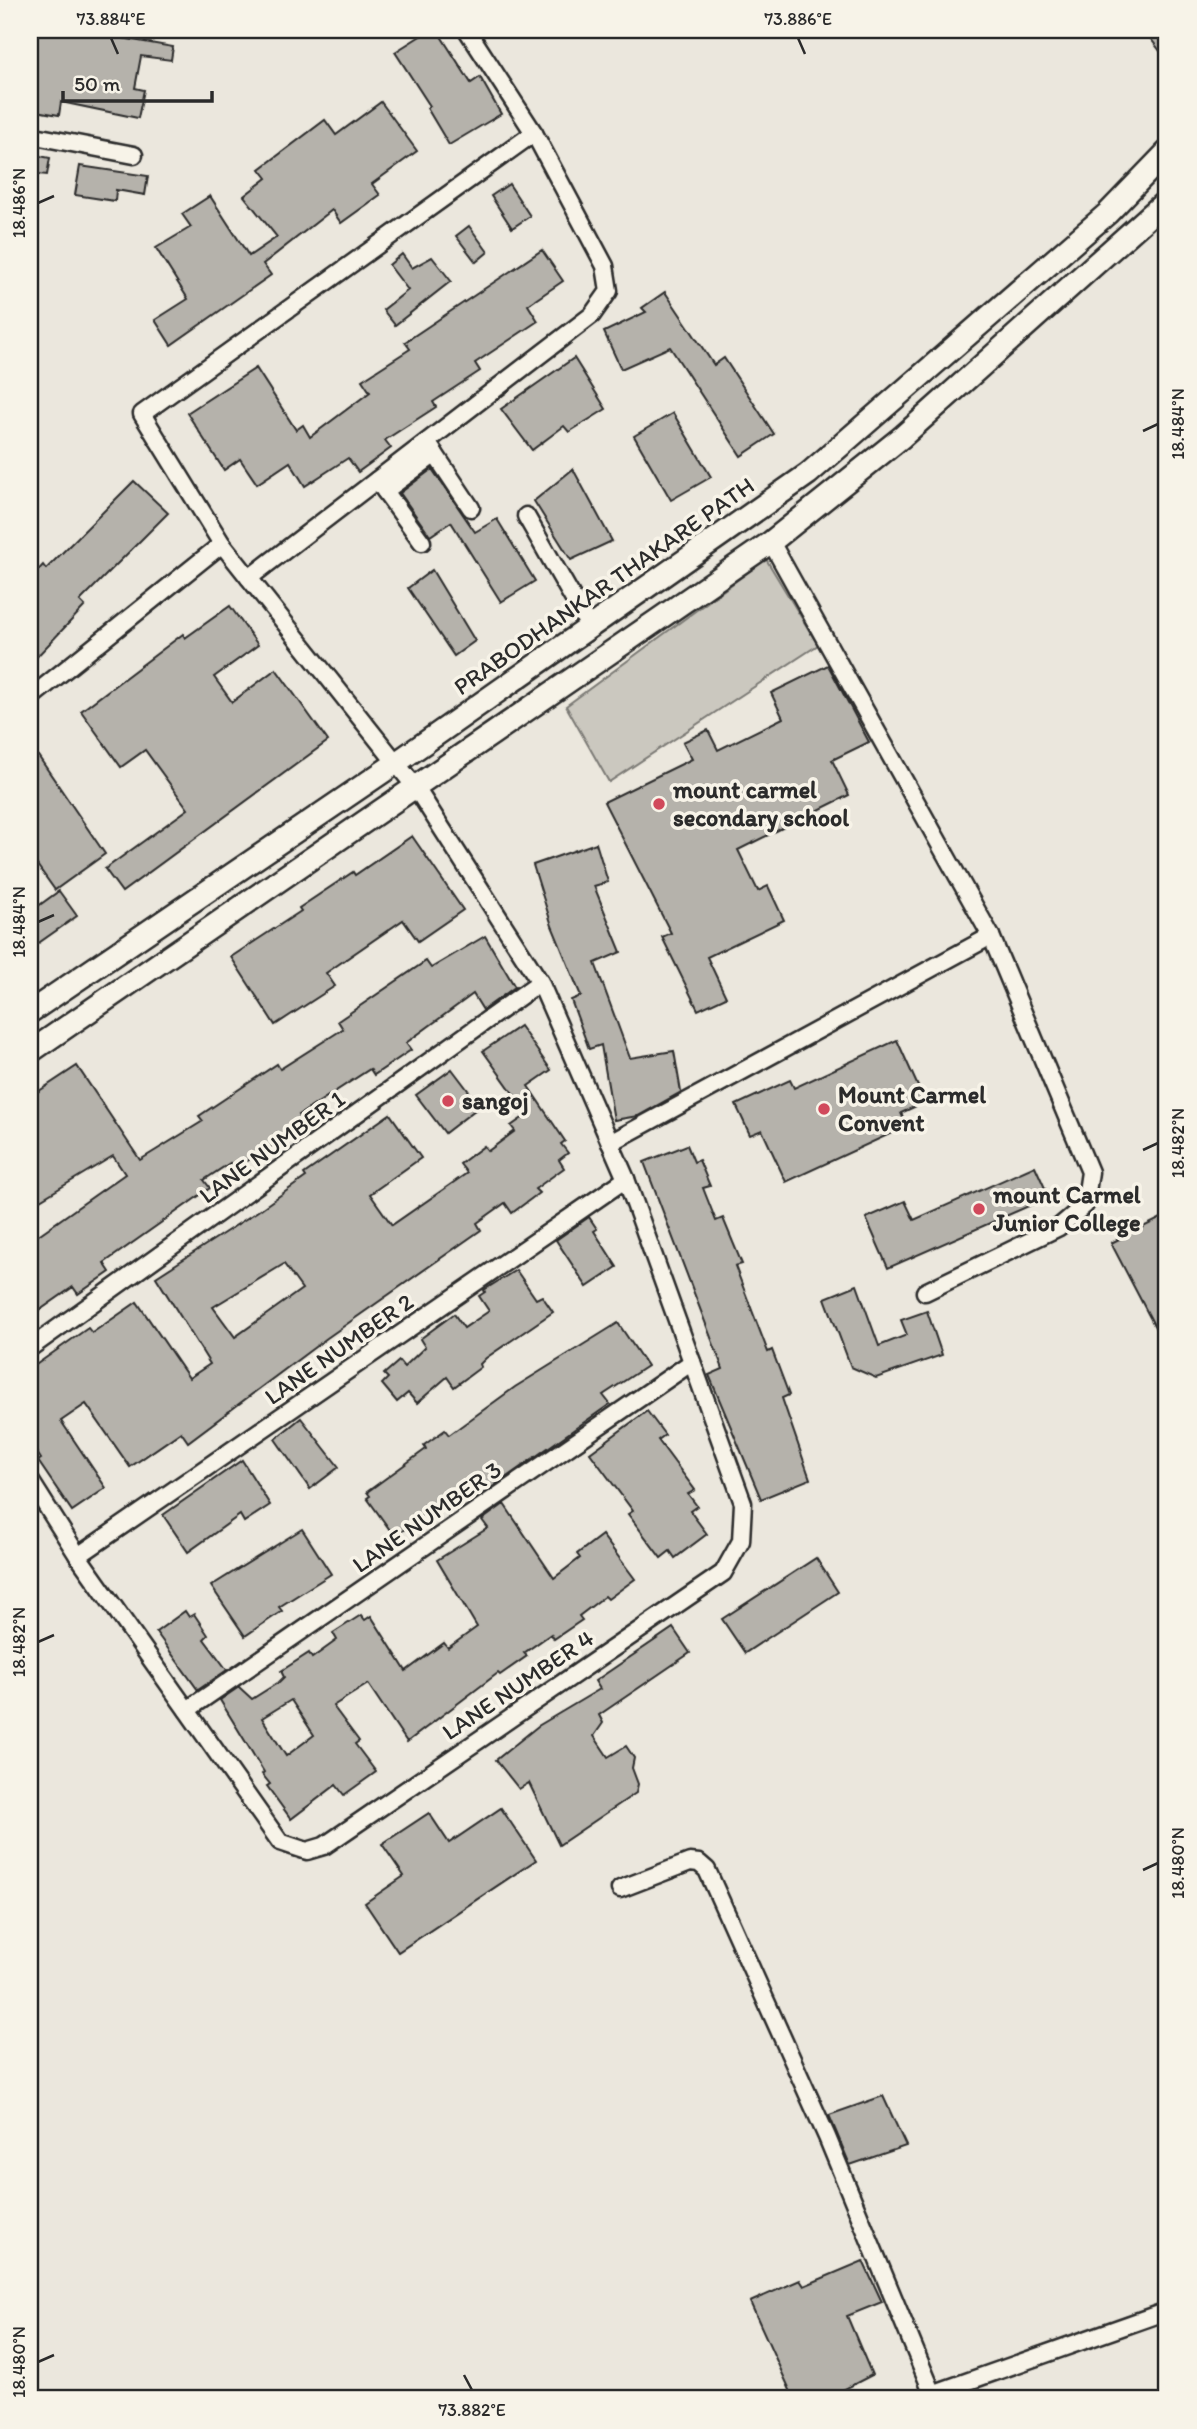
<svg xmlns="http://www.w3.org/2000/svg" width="1197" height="2429" viewBox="0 0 1197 2429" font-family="Itim,sans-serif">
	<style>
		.green { fill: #cbc8bf; stroke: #7b7a75; stroke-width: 2 }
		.building { fill: #b5b2ab; stroke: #2b2b2b; stroke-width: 2; fill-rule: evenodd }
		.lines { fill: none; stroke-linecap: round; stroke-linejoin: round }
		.minor-casing { stroke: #2b2b2b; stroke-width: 21 }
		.secondary-casing { stroke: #2b2b2b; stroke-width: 26 }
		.minor { stroke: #f7f3e8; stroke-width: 16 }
		.secondary { stroke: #f7f3e8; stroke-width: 21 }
		.ticks { fill: none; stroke: #2b2b2b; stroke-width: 2.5 }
		.poi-dot { fill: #d1495b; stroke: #f7f3e8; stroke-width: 2.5 }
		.labels { text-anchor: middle; stroke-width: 7; stroke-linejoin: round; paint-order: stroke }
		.street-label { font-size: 24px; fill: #2b2b2b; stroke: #f7f3e8 }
		.poi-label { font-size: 24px; font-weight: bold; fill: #2b2b2b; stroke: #f7f3e8; text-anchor: start }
		.neatline { fill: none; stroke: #2b2b2b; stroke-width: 2.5 }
		.ticks-label { font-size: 18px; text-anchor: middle; fill: #2b2b2b }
	</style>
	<rect width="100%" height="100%" fill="#ebe7dd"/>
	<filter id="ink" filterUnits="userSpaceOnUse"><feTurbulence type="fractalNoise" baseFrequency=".0143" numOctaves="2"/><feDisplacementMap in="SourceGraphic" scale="14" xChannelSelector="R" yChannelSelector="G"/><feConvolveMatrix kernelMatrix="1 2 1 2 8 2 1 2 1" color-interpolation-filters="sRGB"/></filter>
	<g filter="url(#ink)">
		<!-- green -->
		<polygon class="green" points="766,559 818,645 609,782 566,706"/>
		<!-- building -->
		<g class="building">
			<polygon points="30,30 76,30 173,47 171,60 141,56 135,88 144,90 138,118 61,102 59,115 30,110"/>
			<polygon points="430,30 437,30 471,83 480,77 501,114 449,145 427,108 430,106 395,52"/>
			<polygon points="1144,30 1167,30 1167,60"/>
			<polygon points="381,102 417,151 372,184 380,195 341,223 332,210 263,264 271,275 171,345 155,320 188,299 156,248 191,227 182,214 210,196 249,256 277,237 244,196 267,178 260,169 325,120 336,135"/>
			<polygon points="30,154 50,158 47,175 30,173"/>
			<polygon points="80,166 148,176 145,195 116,190 115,201 75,195"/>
			<polygon points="509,184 530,216 512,228 491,196"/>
			<polygon points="469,226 488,252 476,262 456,236"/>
			<polygon points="542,250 563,281 528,305 538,321 475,363 480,371 433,402 436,407 385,440 391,448 358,472 348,458 305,486 290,462 257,484 240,459 224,470 187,413 256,368 296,430 303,425 310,437 370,392 362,380 410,349 405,342"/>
			<polygon points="402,254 412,268 432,257 451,281 395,325 383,310 408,290 389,265"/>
			<polygon points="665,292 714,365 724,358 774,434 741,456 670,347 621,369 604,332 646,312 642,308"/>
			<polygon points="574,358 606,409 569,432 564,426 532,450 501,409"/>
			<polygon points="673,413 711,477 671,500 634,436"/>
			<polygon points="432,469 475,532 497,519 535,581 501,602 451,522 430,536 400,493"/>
			<polygon points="573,469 612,541 571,560 534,501"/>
			<polygon points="134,481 168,513 80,601 85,606 30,664 30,579 43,565 46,569"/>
			<polygon points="432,570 475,641 454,656 408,588"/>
			<polygon points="230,606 258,645 214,677 232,702 276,669 328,741 122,892 105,869 188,809 145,750 121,767 81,711 183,634 185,638"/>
			<polygon points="828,665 869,742 832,760 849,795 738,850 758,891 768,886 784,920 707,957 726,997 698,1010 662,937 671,933 604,802 692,759 683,742 708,730 718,750 783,718 771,693"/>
			<polygon points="30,744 105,854 55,890 30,855"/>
			<polygon points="412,836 463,910 418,941 403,920 326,973 335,986 275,1025 231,957 301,911 299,908 353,872 355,875"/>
			<polygon points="596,843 608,882 594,886 621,952 595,963 630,1058 674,1051 681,1092 638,1116 614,1120 601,1045 589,1049 571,1000 581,996 552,926 533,865"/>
			<polygon points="59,891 77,916 30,949 30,912"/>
			<polygon points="485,936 515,987 483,1010 473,994 406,1043 411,1050 374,1075 370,1069 299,1115 306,1126 234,1169 230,1163 204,1180 210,1188 104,1263 110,1272 78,1294 73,1287 30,1317 30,1241 125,1174 113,1156 30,1206 30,1097 77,1066 140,1160 203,1121 199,1116 277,1064 280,1069 343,1029 338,1021 426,961 431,968"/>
			<path d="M 520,1026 L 551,1070 L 528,1086 L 565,1141 L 561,1144 L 568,1153 L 559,1160 L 564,1168 L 535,1189 L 539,1193 L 512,1213 L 505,1203 L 477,1223 L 481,1230 L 327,1338 L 188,1442 L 181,1432 L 130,1467 L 86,1404 L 61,1421 L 106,1488 L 72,1511 L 38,1461 L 41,1459 L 30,1442 L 30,1369 L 88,1328 L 92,1333 L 137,1302 L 189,1378 L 210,1364 L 156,1277 L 258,1211 L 306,1177 L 304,1174 L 390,1114 L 421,1158 L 370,1194 L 392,1225 L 467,1173 L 460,1164 L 484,1146 L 488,1151 L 515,1131 L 511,1126 L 528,1114 L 483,1051 ZM 284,1264 L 302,1289 L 235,1337 L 213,1307 Z"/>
			<polygon points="897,1040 925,1102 901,1113 907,1126 786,1182 762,1130 750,1135 736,1105 790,1080 794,1088"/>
			<polygon points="452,1069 480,1106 445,1133 416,1095"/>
			<polygon points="687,1145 694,1162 699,1160 710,1186 703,1188 716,1221 723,1218 742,1264 735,1266 768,1352 772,1350 789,1395 782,1398 810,1479 761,1499 709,1375 723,1369 644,1162"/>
			<polygon points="1035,1166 1049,1197 888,1268 866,1218 905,1201 914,1220"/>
			<polygon points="1167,1215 1167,1350 1111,1243"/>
			<polygon points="589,1217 597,1229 594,1231 617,1267 587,1287 556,1240"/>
			<polygon points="516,1270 536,1299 542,1296 553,1312 486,1358 480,1364 481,1367 454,1387 447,1377 417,1403 408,1393 397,1402 382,1384 388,1378 384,1374 399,1361 404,1367 425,1347 420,1339 454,1314 464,1328 489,1311 479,1296 485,1292 484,1290"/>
			<polygon points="857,1285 879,1346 907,1335 901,1320 927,1311 942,1355 876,1378 851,1367 825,1298"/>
			<polygon points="618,1323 647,1366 603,1395 610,1404 470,1503 462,1491 452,1498 448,1493 395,1537 367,1498 370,1496 367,1492 426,1449 424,1445 445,1430 449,1435 515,1387"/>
			<polygon points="647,1411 665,1435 658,1440 695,1490 688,1494 697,1506 690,1511 707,1534 675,1558 670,1551 661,1558 628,1514 633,1511 590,1453"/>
			<polygon points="301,1418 339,1467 310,1489 275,1439"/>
			<polygon points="242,1460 270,1505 244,1522 240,1515 188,1552 163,1515"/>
			<path d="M 504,1504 L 554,1578 L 580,1558 L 577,1554 L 602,1535 L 635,1579 L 608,1599 L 605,1596 L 579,1616 L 582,1620 L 554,1639 L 551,1634 L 524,1653 L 527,1656 L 500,1675 L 498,1673 L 407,1742 L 368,1684 L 333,1706 L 359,1741 L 355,1744 L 376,1772 L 344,1795 L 336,1785 L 291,1819 L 267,1786 L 270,1784 L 262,1774 L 264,1772 L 220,1700 L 239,1687 L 252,1699 L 279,1682 L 284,1677 L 281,1671 L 309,1653 L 312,1658 L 337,1640 L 333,1633 L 361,1615 L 365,1620 L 371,1616 L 406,1671 L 444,1643 L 448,1648 L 477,1627 L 437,1560 L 488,1528 L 482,1520 ZM 291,1700 L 314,1735 L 286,1756 L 262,1718 Z"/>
			<polygon points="302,1529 331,1574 279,1607 282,1611 245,1636 211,1586"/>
			<polygon points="816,1558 838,1592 745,1653 722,1619"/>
			<polygon points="185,1611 189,1617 194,1614 208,1635 204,1639 227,1670 198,1690 156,1632"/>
			<polygon points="673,1628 690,1653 599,1715 603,1723 594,1736 608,1757 626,1746 634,1758 632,1768 638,1784 636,1793 559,1845 529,1783 519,1789 496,1760 538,1726 600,1689 595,1681"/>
			<polygon points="501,1808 536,1860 398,1952 365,1903 404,1876 382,1844 429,1813 449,1843"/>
			<polygon points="883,2096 906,2146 850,2165 829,2115"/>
			<polygon points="863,2261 882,2302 847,2316 872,2375 839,2392 842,2399 794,2399 750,2302 800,2280 804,2286"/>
		</g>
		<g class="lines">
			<!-- minor casing -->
			<g class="minor-casing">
				<g id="minor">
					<polyline points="30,135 134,155"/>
					<polyline points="427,442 471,508"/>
					<polyline points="377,480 422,542"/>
					<polyline points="385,491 435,454"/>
					<polyline points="526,516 590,628"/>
					<polyline points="771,542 991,936 1090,1172 1085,1205 1059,1227 925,1292"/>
					<polyline points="222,544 142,414 534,133"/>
					<polyline points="30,698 222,544 249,578 592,315 609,291 605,266 534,133 467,30"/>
					<polyline points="610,1143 991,936"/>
					<polyline points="30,1348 540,982"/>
					<polyline points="30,1480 78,1556 280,1842 307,1851 324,1846 723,1573 741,1541 743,1503 626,1179 540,982 416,788 249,578"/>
					<polyline points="78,1556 626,1179"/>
					<polyline points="187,1710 692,1362"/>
					<polyline points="620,1889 690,1862 699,1863 707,1870 827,2137 933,2394"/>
					<polyline points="918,2399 1167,2311"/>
				</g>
			</g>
			<!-- secondary casing -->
			<g class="secondary-casing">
				<g id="secondary">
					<polyline points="30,1012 396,763 808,474 1108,213 1167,152"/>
					<polyline points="30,1052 771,542 902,437 1167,200"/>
				</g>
			</g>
			<!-- minor -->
			<use href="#minor" class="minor"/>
			<!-- secondary -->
			<use href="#secondary" class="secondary"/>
		</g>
	</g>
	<!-- ticks -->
	<path class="ticks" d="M 111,38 L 118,54M 798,38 L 805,54M 38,203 L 54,196M 1143,431 L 1158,424M 38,922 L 54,915M 1143,1150 L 1158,1143M 38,1642 L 54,1635M 1143,1870 L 1158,1863M 38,2362 L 54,2355M 464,2375 L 472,2390"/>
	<!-- markers -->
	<g class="poi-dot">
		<circle cx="659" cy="804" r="7"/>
		<circle cx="448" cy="1101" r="7"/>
		<circle cx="824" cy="1109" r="7"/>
		<circle cx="979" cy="1209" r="7"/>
	</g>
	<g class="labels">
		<!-- street labels -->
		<g class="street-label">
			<text transform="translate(604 586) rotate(-35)" y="8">PRABODHANKAR THAKARE PATH</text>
			<text transform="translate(272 1147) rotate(-36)" y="8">LANE NUMBER 1</text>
			<text transform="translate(339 1349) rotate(-35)" y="8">LANE NUMBER 2</text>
			<text transform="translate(427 1517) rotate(-35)" y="8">LANE NUMBER 3</text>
			<text transform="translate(518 1685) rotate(-34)" y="8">LANE NUMBER 4</text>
		</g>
		<!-- poi labels -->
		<g class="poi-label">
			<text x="673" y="798">mount carmel<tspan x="673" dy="28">secondary school</tspan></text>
			<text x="838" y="1103">Mount Carmel<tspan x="838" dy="28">Convent</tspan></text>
			<text x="462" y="1109">sangoj</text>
			<text x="993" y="1203">mount Carmel<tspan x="993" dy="28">Junior College</tspan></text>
		</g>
	</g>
	<!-- margin -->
	<rect width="1197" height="2429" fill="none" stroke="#f7f3e8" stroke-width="77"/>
	<!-- scale -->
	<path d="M63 91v10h149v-10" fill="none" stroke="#2b2b2b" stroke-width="3.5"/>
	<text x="74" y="91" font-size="21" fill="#2b2b2b" stroke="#f7f3e8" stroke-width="5" paint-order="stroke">50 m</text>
	<rect x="38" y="38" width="1120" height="2352" class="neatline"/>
	<g class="ticks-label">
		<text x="111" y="25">73.884°E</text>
		<text x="798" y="25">73.886°E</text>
		<text transform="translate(19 203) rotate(-90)" y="6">18.486°N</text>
		<text transform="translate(1178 424) rotate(-90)" y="6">18.484°N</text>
		<text transform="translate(19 922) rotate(-90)" y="6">18.484°N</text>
		<text transform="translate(1178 1143) rotate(-90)" y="6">18.482°N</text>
		<text transform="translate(19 1642) rotate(-90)" y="6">18.482°N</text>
		<text transform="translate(1178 1863) rotate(-90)" y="6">18.480°N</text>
		<text transform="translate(19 2362) rotate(-90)" y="6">18.480°N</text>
		<text x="472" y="2416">73.882°E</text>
	</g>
</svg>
